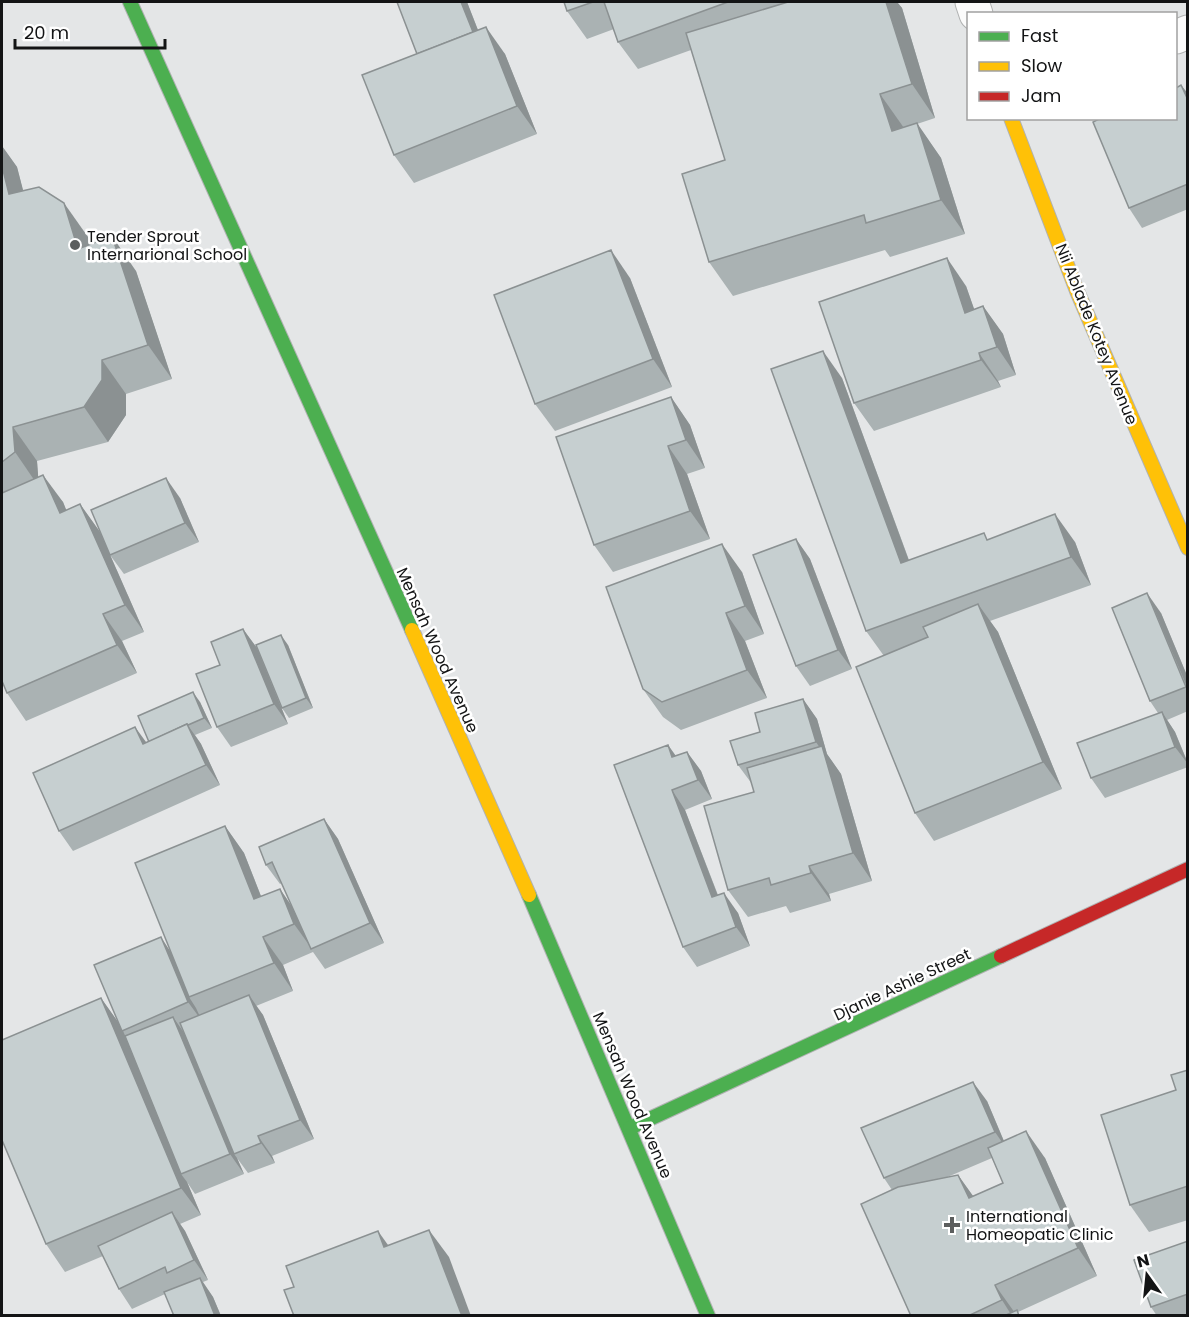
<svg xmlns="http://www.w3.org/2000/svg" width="1189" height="1317" viewBox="0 0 1189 1317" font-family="Poppins,sans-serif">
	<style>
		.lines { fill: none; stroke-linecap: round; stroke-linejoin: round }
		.street-casing { stroke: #b0b2b2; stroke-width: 35 }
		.fast-casing { stroke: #b0b2b2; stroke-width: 16 }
		.slow-casing { stroke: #b0b2b2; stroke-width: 16 }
		.jam-casing { stroke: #b0b2b2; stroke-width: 16 }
		.street { stroke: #fbfbfb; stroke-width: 33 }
		.fast { stroke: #4caf50; stroke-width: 14 }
		.slow { stroke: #ffc107; stroke-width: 14 }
		.jam { stroke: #c62828; stroke-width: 14 }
		.wall { fill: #aab2b3; fill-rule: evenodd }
		.shaded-wall { fill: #8b9192 }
		.building { fill: #c6cfd0; stroke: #8b9192; stroke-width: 1.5 }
		.poi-dot { fill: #5c5e5e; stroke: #fff; stroke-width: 2 }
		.labels { text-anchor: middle; stroke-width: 5; stroke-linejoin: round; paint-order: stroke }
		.poi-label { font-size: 16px; fill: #131415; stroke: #fff; text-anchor: start }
		.street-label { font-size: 16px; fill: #131415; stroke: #fff }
	</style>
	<rect width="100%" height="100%" fill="#e4e6e7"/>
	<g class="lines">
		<!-- street casing -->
		<g class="street-casing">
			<g id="street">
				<polyline points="972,2 976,14"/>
				<polyline points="1176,37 1188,32"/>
			</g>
		</g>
		<!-- fast casing -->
		<g class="fast-casing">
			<g id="fast">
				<polyline points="130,2 412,630"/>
				<polyline points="529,895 708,1316"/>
				<polyline points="630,1128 1001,956"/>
			</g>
		</g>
		<!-- slow casing -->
		<g class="slow-casing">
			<g id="slow">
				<polyline points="1011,118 1077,291 1188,548"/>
				<polyline points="412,630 529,895"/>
			</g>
		</g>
		<!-- jam casing -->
		<g class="jam-casing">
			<polyline id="jam" points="1001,956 1188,869"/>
		</g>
		<!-- street -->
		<use href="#street" class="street"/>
		<!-- fast -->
		<use href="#fast" class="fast"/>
		<!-- slow -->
		<use href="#slow" class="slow"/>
		<!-- jam -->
		<use href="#jam" class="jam"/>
	</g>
	<!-- wall -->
	<g class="wall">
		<polygon points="467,2 478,30 505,54 537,134 414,183 394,155 417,54"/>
		<polygon points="564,2 897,2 902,8 935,118 917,124 941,158 965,234 890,257 885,250 733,296 709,262 725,160 691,50 638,69 618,42 614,29 587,39 567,11"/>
		<polygon points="1181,85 1188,94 1188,209 1142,228 1129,208"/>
		<polygon points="2,146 17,167 23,191 88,237 90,245 136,271 172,379 126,394 126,415 108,442 37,461 38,477 63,502 66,510 80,504 100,532 144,632 122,641 137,673 26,721 7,693 2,681"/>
		<polygon points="630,278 672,387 555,431 535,404"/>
		<polygon points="966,286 974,309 983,306 1003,334 1016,375 998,381 1001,387 874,431 854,403"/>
		<polygon points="842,378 909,560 988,539 1075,542 1091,585 990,621 998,632 1062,789 934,841 915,813 884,656 866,631"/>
		<polygon points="671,397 690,425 705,468 687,474 710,539 613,572 594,545"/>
		<polygon points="180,498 199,542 124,574 110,555"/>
		<polygon points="796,539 810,559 852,669 810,686 796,666"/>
		<polygon points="742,572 764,634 745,641 767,698 681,730 663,717 643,689"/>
		<polygon points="1161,613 1188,678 1188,711 1167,720 1175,732 1188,763 1188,767 1105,798 1091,778 1158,713 1150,701"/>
		<polygon points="243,629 257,648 288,724 231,747 217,727 220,665"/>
		<polygon points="288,645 313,708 289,718 282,708"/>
		<polygon points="803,699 817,719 827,754 841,774 872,881 829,894 831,901 790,913 786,906 748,917 728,890 754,792 752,784 738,765 760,732"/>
		<polygon points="200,702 212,728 195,735 201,744 220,785 73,851 59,831 146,743"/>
		<polygon points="668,745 676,756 687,752 701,771 712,799 685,810 718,895 738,913 750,946 697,967 683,947"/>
		<polygon points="324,819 338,839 384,943 325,969 313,952 283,965 293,991 256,1006 263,1015 314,1139 272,1156 275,1163 248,1173 237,1158 244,1174 195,1194 187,1182 201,1215 180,1224 185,1231 208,1280 203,1282 213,1297 221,1316 174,1316 165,1294 132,1309 119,1289 103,1256 65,1272 46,1244 101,998 119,1024 170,950 225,826 244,853 261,896 280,889 293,908 282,883 280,884 266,865"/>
		<polygon points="1188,1070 1188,1220 1149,1232 1130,1205 1176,1090"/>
		<path d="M 987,1101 L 1004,1141 L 1045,1158 L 1097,1276 L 1018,1312 L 1020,1316 L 911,1316 L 892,1190 L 884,1178 ZM 992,1158 L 1003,1183 L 973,1196 L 958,1175 L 945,1178 Z"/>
		<polygon points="1188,1241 1188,1316 1157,1316 1151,1307"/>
	</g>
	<!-- shaded-wall -->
	<g class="shaded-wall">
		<polygon points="461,2 467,2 488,56 475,36"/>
		<polygon points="886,2 897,2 902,8 935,118 912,84"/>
		<polygon points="486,27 505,54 537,134 517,106"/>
		<polygon points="1181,85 1188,94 1188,100"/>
		<polygon points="880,94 904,128 892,131"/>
		<polygon points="917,123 941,158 965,234 941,200"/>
		<polygon points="2,146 17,167 33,228 9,194 2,166"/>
		<polygon points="64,203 88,237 102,283 78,249"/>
		<polygon points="112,236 136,271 172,379 148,345"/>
		<polygon points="611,250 630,278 672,387 653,359"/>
		<polygon points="947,258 966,286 985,340 965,313"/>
		<polygon points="983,306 1003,334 1016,375 997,347"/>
		<polygon points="823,351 842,378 920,591 901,563"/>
		<polygon points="979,353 998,381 1001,387 981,360"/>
		<polygon points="102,360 126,394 126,415 108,442 84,407"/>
		<polygon points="671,397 690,425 705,468 686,440"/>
		<polygon points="13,427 37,461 39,487 15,452"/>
		<polygon points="668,446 687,474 710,539 690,511"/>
		<polygon points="43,475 63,502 79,541 60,513"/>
		<polygon points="166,478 180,498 199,542 185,523"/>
		<polygon points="80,504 100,532 144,632 125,605"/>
		<polygon points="1055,514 1075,542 1091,585 1071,557"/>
		<polygon points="796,539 810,559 852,669 838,650"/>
		<polygon points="722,544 742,572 764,634 745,606"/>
		<polygon points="1147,593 1161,613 1188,678 1188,689"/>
		<polygon points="978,604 998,632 1062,789 1043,762"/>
		<polygon points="726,613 745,641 767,698 747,670"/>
		<polygon points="103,614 122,641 137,673 117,645"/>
		<polygon points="243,629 257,648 288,724 274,704"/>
		<polygon points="281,635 288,645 313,708 306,698"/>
		<polygon points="193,692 200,702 212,728 204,718"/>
		<polygon points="803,699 817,719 827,754 841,774 872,881 853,853 824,754 816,742"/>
		<polygon points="1162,712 1175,732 1188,764 1175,747"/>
		<polygon points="187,724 201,744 220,785 206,765"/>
		<polygon points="135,727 149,746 143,744"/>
		<polygon points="668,745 682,765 672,757"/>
		<polygon points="687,752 701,771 712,799 698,780"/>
		<polygon points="672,790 685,810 726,917 712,897"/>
		<polygon points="324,819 338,839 384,943 370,923"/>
		<polygon points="225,826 244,853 273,927 254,899"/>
		<polygon points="809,866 829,894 831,901 811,873"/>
		<polygon points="280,889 299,917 312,949 294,924"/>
		<polygon points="724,893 738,913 750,946 736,927"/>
		<polygon points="161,937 174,957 189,997 196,1008 202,1021 188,1002"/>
		<polygon points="263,937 283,965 293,991 274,963"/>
		<polygon points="249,995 263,1015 314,1139 300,1120"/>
		<polygon points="101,998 121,1026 183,1173 181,1174 187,1182 201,1215 181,1188"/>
		<polygon points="173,1017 187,1037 234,1154 237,1158 244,1174 230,1154"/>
		<polygon points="973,1082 987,1101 1008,1151 995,1132"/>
		<polygon points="1026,1131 1045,1158 1097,1276 1078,1248"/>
		<polygon points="258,1136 272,1156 275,1163 261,1143"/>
		<polygon points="958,1175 978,1203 969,1198"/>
		<polygon points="172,1212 185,1231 208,1280 194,1260"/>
		<polygon points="429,1230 449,1257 471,1316 462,1316"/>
		<polygon points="378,1231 398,1259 384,1247"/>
		<polygon points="200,1278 213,1297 221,1316 215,1316"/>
		<polygon points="995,1285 1015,1313 1012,1316 1002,1300"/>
	</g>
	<!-- building -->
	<g class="building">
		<polygon points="397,2 461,2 473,32 417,54"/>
		<polygon points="564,2 593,2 567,11"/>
		<polygon points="604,2 728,2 618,42"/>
		<polygon points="788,2 886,2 912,84 880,94 892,131 917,123 941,200 866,223 864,215 709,262 682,174 725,160 686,33"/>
		<polygon points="486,27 517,106 394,155 362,75"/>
		<polygon points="1181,85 1188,100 1188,184 1129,208 1093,122 1101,118 1176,118 1176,88"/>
		<polygon points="2,166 9,194 39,187 64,203 78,249 112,236 148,345 102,360 102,380 84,407 13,427 15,452 2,462"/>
		<polygon points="611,250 653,359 535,404 494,295"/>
		<polygon points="947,258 965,313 983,306 997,347 979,353 981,360 854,403 819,302"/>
		<polygon points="823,351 901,563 984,533 987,540 1055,514 1071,557 866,631 771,369"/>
		<polygon points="671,397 686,440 668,446 690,511 594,545 556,437"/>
		<polygon points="43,475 60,513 80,504 125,605 103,614 117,645 7,693 2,681 2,493"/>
		<polygon points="166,478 185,523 110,555 91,510"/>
		<polygon points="796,539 838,650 796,666 753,555"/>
		<polygon points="722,544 745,606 726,613 747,670 662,702 643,689 606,587"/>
		<polygon points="1147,593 1186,687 1150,701 1112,608"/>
		<polygon points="978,604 1043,762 915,813 856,667 928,637 923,627"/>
		<polygon points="243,629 274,704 217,727 196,674 220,665 211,642"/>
		<polygon points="281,635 306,698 282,708 256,645"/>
		<polygon points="193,692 204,718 188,725 187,724 149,742 138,716"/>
		<polygon points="803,699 816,742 738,765 730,741 760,732 755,713"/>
		<polygon points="1162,712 1175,747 1091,778 1077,743"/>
		<polygon points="187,724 206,765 59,831 33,773 135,727 143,744"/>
		<polygon points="668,745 672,757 687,752 698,780 672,790 712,897 724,893 736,927 683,947 614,765"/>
		<polygon points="822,746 853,853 809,866 811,873 771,885 769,878 728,890 704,806 754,792 747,768"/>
		<polygon points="324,819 370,923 311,949 272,862 266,865 259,847"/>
		<polygon points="225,826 254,899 280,889 294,924 263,937 274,963 189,997 135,863"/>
		<polygon points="161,937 188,1002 122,1031 94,965"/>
		<polygon points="249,995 300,1120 258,1136 261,1143 234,1154 180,1023"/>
		<polygon points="101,998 181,1188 46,1244 2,1140 2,1040"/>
		<polygon points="173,1017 230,1154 181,1174 125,1036"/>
		<polygon points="1188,1070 1188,1186 1130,1205 1101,1115 1176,1090 1171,1075"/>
		<polygon points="973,1082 995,1132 884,1178 861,1128"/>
		<polygon points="1026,1131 1078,1248 995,1285 1002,1300 968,1316 911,1316 861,1204 898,1187 958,1175 969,1198 1003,1183 988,1148"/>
		<polygon points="172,1212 194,1260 167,1273 165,1267 119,1289 98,1246"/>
		<polygon points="429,1230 462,1316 294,1316 284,1290 294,1287 286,1266 378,1231 384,1247"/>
		<polygon points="1188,1241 1188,1294 1151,1307 1134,1260"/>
		<polygon points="200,1278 215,1316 174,1316 164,1292"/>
		<polygon points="1017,1310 1019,1316 1004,1316"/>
	</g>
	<!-- markers -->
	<g class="poi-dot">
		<circle cx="75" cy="245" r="6"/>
		<path d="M949 1216h6v6h6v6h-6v6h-6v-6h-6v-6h6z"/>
	</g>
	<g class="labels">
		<!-- poi labels -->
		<g class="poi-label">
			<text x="87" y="242">Tender Sprout<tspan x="87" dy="18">Internarional School</tspan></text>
			<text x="966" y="1222">International<tspan x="966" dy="18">Homeopatic Clinic</tspan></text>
		</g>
		<!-- street labels -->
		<g class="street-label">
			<text transform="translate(1097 334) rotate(68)" y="6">Nii Ablade Kotey Avenue</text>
			<text transform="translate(438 650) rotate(66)" y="6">Mensah Wood Avenue</text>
			<text transform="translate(902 984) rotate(-25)" y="6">Djanie Ashie Street</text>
			<text transform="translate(633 1095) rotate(67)" y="6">Mensah Wood Avenue</text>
		</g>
	</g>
	<!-- border -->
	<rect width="1189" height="1317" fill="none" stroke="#131415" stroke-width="6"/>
	<!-- legend -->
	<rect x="967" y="12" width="210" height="108" fill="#ffffff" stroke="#a1a1a1" stroke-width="1.5"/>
	<rect x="979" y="32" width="30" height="9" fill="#4caf50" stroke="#a1a1a1" stroke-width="1.5"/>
	<text x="1021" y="42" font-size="18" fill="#131415">Fast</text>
	<rect x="979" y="62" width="30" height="9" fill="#ffc107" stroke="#a1a1a1" stroke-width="1.5"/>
	<text x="1021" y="72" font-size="18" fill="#131415">Slow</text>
	<rect x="979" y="92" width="30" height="9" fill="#c62828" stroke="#a1a1a1" stroke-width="1.5"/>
	<text x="1021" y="102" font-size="18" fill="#131415">Jam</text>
	<!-- north arrow -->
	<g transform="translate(1147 1275) rotate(345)" stroke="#ffffff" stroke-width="4.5" paint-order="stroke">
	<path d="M0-4.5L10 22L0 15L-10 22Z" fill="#131415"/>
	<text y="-9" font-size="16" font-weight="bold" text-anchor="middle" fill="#131415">N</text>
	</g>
	<!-- scale -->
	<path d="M15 39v9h150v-9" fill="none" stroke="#131415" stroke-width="3"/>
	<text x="24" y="39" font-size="18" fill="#131415" stroke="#ffffff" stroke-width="4.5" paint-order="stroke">20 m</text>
</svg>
